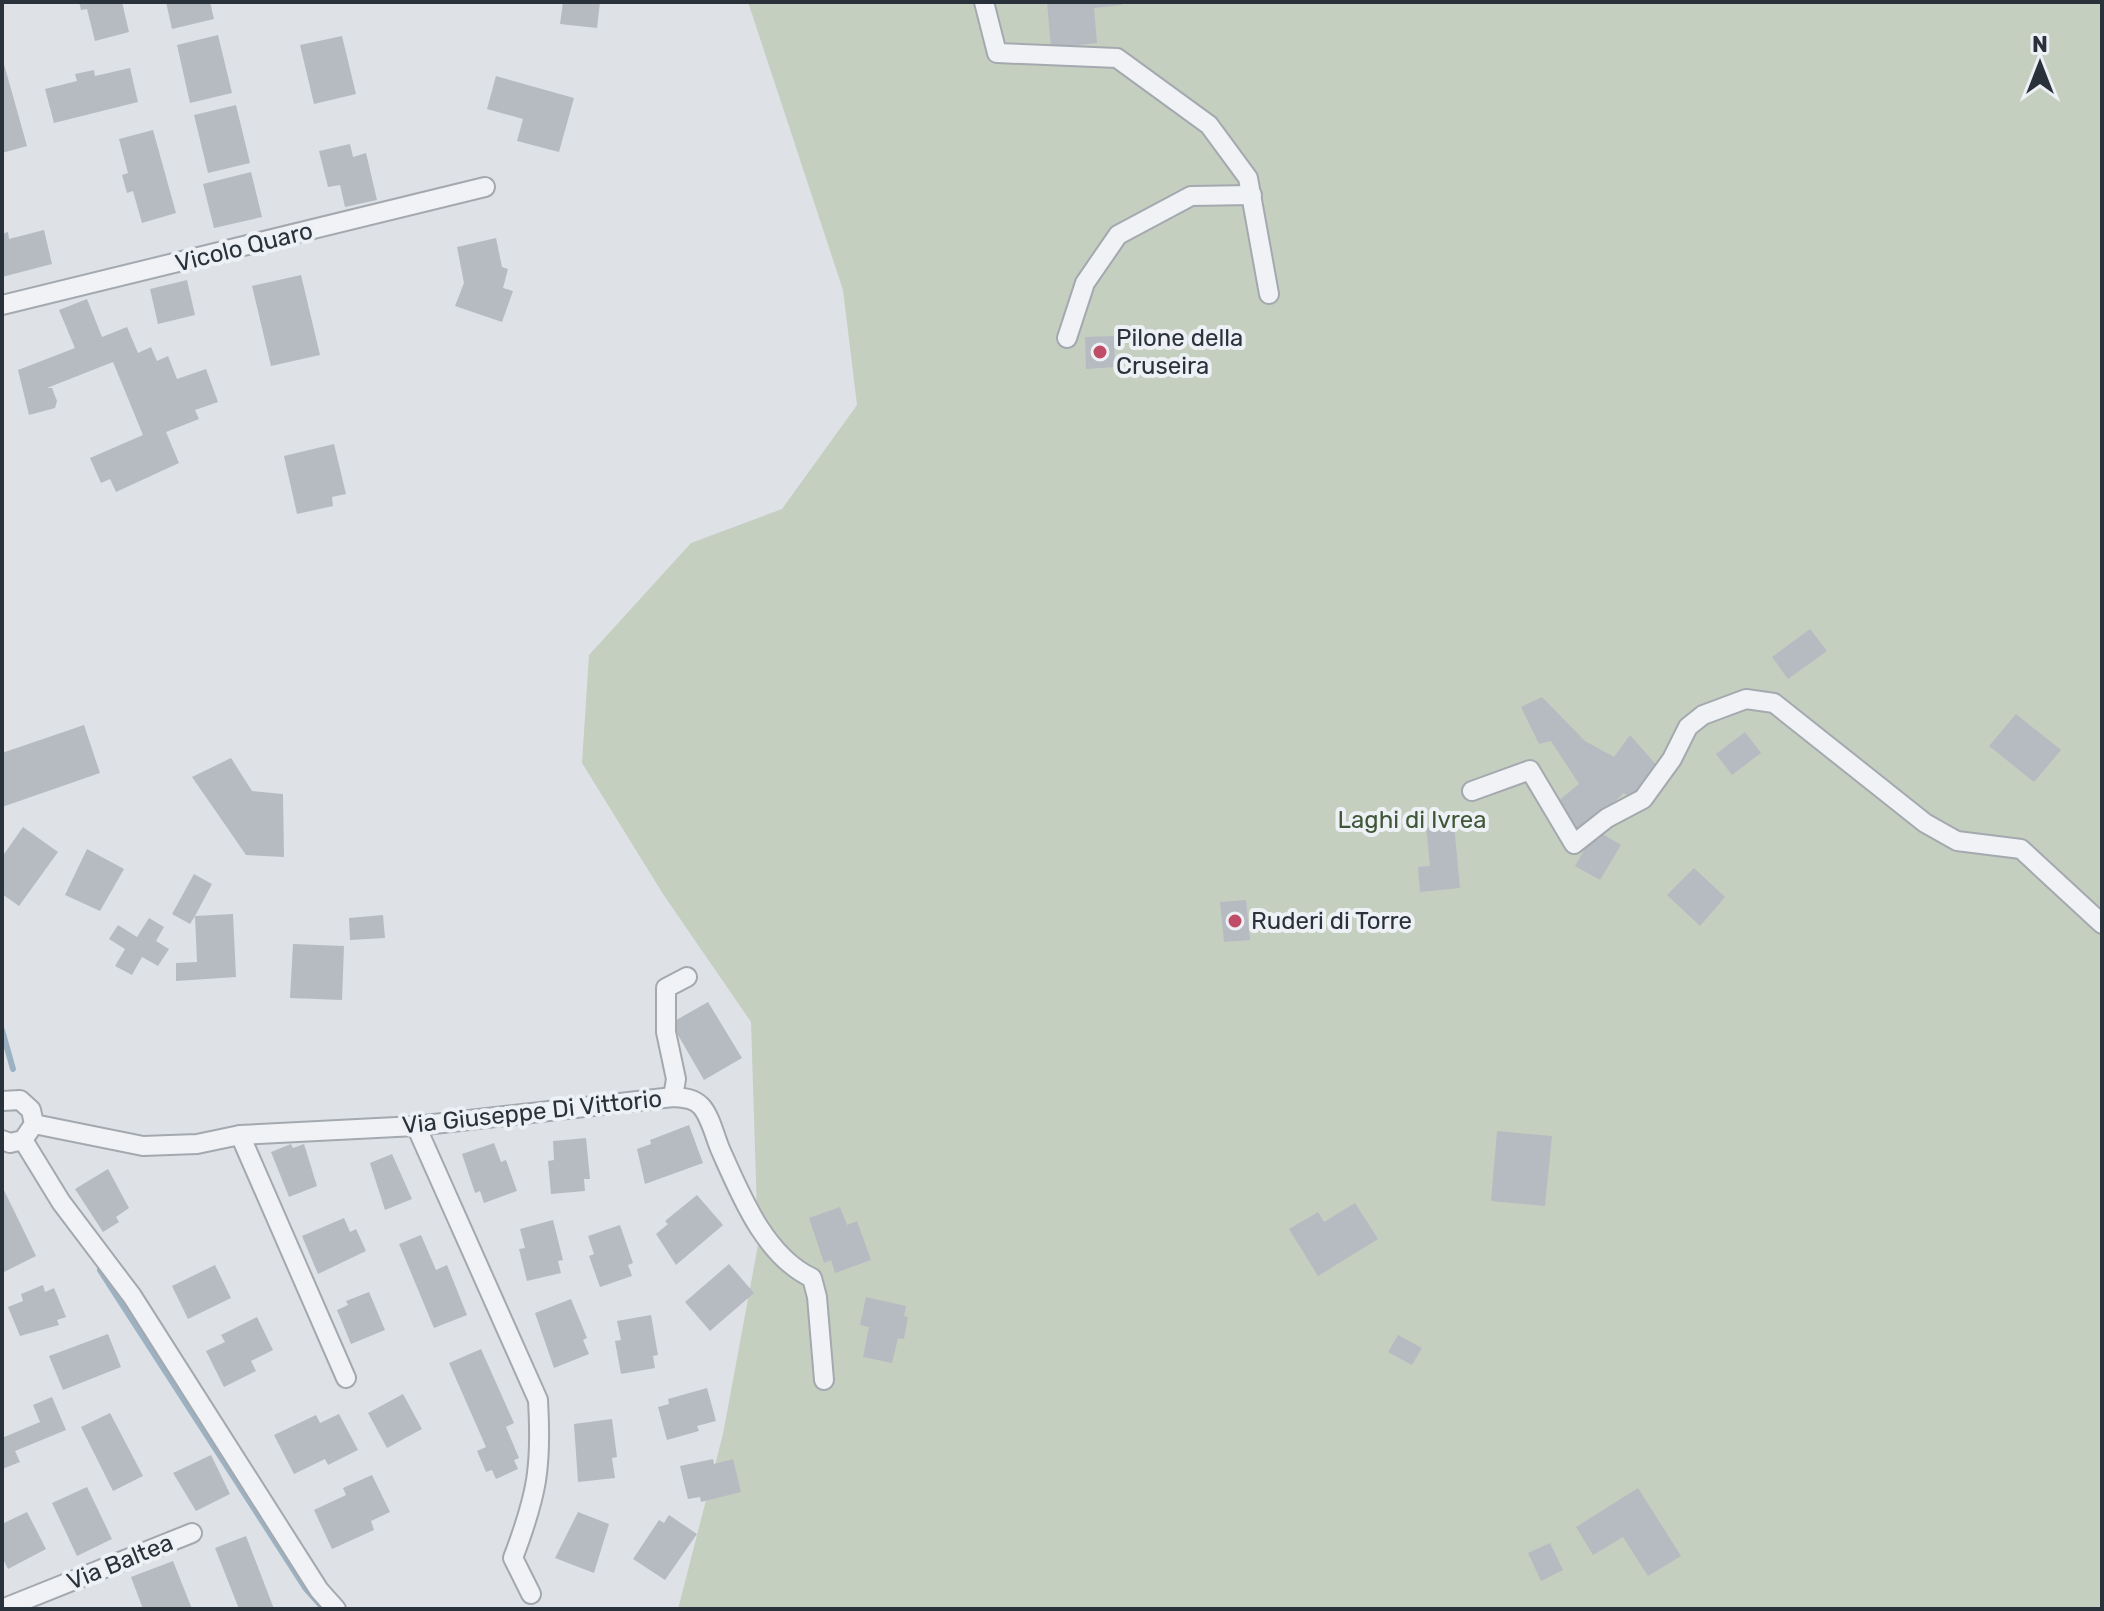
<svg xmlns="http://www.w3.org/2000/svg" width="2104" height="1611" viewBox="0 0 2104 1611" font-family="Rubik,sans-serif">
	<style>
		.green { fill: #c5cfc0 }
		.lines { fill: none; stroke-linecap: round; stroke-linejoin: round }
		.stream { stroke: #9cb2c3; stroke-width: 6 }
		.building { fill: #b6bbc2 }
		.street-casing { stroke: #a4a9af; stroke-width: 22 }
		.street { stroke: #f0f2f5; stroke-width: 18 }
		.poi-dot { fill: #c04d67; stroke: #edf0f4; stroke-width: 3 }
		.labels { text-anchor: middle; stroke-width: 8; stroke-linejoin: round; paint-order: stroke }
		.street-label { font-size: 24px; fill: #29313b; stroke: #edf0f4 }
		.poi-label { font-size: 24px; fill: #29313b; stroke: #edf0f4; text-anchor: start }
		.park-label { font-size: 24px; fill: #3f5637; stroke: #edf0f4 }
	</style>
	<rect width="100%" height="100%" fill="#dee2e6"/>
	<!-- green -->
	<polygon class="green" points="748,2 2102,2 2102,1609 678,1609 723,1434 758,1245 751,1022 663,894 582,763 589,655 691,543 782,509 857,405 843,290"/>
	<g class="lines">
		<!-- stream -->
		<g class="stream">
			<polyline points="2,1030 13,1069"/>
			<polyline points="100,1270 306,1589 324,1609"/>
		</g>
	</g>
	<!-- building -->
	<g class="building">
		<polygon points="79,2 122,2 129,32 95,41 87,9 81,10"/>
		<polygon points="166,2 210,2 214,19 172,29"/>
		<polygon points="563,2 600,2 597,28 560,24"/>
		<polygon points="1047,2 1122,2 1122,5 1094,8 1097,43 1051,48"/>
		<polygon points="218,35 232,93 190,103 177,45"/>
		<polygon points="342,36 356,94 314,104 300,45"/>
		<polygon points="2,57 27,146 2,153"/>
		<polygon points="130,68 138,102 54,123 45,89 77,81 75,74 94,70 95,76"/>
		<polygon points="496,76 574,98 559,152 517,141 523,119 487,109"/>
		<polygon points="236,105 250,163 208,173 194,115"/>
		<polygon points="153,130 176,213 142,223 133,191 127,193 122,175 128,173 119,139"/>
		<polygon points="350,144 353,157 366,153 377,200 345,207 340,185 328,187 319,151"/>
		<polygon points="251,172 262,217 214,228 203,184"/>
		<polygon points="44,230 52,264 2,277 2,234 8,232 9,239"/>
		<polygon points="496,238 502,267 508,269 503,288 513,291 502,322 455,306 464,283 457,247"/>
		<polygon points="301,275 320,355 271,366 252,286"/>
		<polygon points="187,280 195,315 158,324 150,289"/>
		<polygon points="87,299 102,337 127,327 138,353 151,347 157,361 168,356 177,379 206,369 218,402 195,410 199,419 166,432 179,463 116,492 110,479 101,483 90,458 143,435 113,362 47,388 52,388 57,401 55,408 29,415 18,370 75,348 59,310"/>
		<polygon points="1114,336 1115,367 1086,369 1085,337"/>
		<polygon points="334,444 346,494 332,497 333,506 297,514 284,456"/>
		<polygon points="1810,629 1827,651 1788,679 1772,657"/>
		<polygon points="1542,697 1585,741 1614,757 1630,735 1659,768 1634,799 1624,793 1580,834 1557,802 1579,784 1551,741 1539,744 1521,707"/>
		<polygon points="2016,714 2061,750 2034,782 1989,746"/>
		<polygon points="84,725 100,773 2,807 2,753"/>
		<polygon points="1745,732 1761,753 1732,775 1716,754"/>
		<polygon points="231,758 252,791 283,794 284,857 246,855 192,777"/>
		<polygon points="1454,825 1460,888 1420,892 1418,867 1430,866 1426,827"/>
		<polygon points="23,827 58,852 19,906 2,894 2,857"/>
		<polygon points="1596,830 1621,845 1600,880 1575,866"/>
		<polygon points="87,849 124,869 100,911 65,895"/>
		<polygon points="1694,868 1725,897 1700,926 1667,895"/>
		<polygon points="194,874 212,884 195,916 233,914 236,977 176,981 176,963 197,962 195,916 190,924 172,914"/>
		<polygon points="1246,900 1250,940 1224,942 1220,902"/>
		<polygon points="383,915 385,938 350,940 349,918"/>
		<polygon points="149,918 164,927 156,941 169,949 158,966 142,957 132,975 115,966 125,949 109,939 118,925 137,937"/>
		<polygon points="293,944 344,946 342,1000 290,998"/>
		<polygon points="708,1002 742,1058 704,1080 671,1023"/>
		<polygon points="689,1125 703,1163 645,1184 637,1149 651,1144 650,1140"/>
		<polygon points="1497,1131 1552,1136 1545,1206 1491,1201"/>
		<polygon points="586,1138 590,1179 584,1179 585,1191 551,1194 548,1161 554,1160 553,1141"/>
		<polygon points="494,1143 501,1162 506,1160 517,1191 484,1203 480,1191 475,1193 462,1154"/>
		<polygon points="291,1144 293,1148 304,1144 317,1186 289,1197 271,1152"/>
		<polygon points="392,1154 412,1199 385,1210 370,1163"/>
		<polygon points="108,1169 129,1208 116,1217 119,1222 103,1232 75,1189"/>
		<polygon points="2,1186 36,1256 2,1273"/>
		<polygon points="697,1195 723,1225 676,1265 656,1234 668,1224 665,1221"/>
		<polygon points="1355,1203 1378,1239 1318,1276 1289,1229 1318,1212 1324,1222"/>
		<polygon points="840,1207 847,1225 857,1221 871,1260 835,1273 831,1260 824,1263 809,1218"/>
		<polygon points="344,1218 350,1232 356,1229 366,1251 318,1274 302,1236"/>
		<polygon points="553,1220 563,1260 558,1261 561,1273 527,1281 519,1249 525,1248 520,1229"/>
		<polygon points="620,1225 633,1263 628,1265 632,1276 600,1287 589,1256 594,1254 588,1236"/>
		<polygon points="421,1235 436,1270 447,1265 467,1315 434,1328 399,1244"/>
		<polygon points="729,1264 754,1293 710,1331 685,1302"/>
		<polygon points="215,1265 231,1298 188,1319 172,1286"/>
		<polygon points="43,1285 45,1292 54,1288 66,1317 57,1320 59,1325 20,1336 8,1307 23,1301 21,1294"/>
		<polygon points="369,1292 385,1330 351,1344 337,1310 348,1305 346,1301"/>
		<polygon points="866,1297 906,1306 904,1316 908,1317 904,1339 898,1338 892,1363 863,1357 869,1327 860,1325"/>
		<polygon points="571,1299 587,1338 583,1340 589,1354 554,1368 535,1313"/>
		<polygon points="651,1315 658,1355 653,1356 655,1368 621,1374 615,1341 621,1340 617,1321"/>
		<polygon points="257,1317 273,1350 251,1361 256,1371 224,1387 206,1351 225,1342 221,1335"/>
		<polygon points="108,1334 121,1367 63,1390 49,1356"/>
		<polygon points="1398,1335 1422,1348 1412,1365 1388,1352"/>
		<polygon points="481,1349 514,1423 506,1427 519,1458 514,1460 518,1469 496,1479 492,1470 486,1472 477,1451 486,1447 449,1363"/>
		<polygon points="707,1388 716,1421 697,1426 699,1431 667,1440 658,1407 669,1404 668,1399"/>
		<polygon points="403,1394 422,1429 387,1448 368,1413"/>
		<polygon points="52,1397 66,1430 15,1451 20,1462 2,1469 2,1438 40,1422 33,1405"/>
		<polygon points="110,1413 143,1476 113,1491 81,1427"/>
		<polygon points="339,1414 358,1450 328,1465 325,1459 294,1474 274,1435 316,1415 320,1423"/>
		<polygon points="612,1419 617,1457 612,1458 615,1478 578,1482 574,1424"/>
		<polygon points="211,1455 230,1494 196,1511 173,1473"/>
		<polygon points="713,1459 714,1464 733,1459 741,1492 701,1502 700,1497 688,1499 680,1466"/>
		<polygon points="372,1475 390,1512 371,1521 374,1530 332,1549 314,1510 346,1495 343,1488"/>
		<polygon points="87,1487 112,1539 77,1556 52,1503"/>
		<polygon points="1638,1488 1681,1556 1648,1576 1623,1537 1593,1555 1576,1527"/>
		<polygon points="27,1512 46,1549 8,1569 2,1557 2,1524"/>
		<polygon points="578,1512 609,1524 594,1573 555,1558"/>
		<polygon points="669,1515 697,1534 665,1580 633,1559 659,1520 664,1523"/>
		<polygon points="246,1536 274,1609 239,1609 215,1548"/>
		<polygon points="1550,1543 1563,1570 1541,1581 1528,1553"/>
		<polygon points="173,1561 192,1609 143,1609 131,1577"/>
	</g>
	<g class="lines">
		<!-- street casing -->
		<g class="street-casing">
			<g id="street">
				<polyline points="984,2 997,53 1117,58 1209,125 1248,178 1269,294"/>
				<polyline points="2,305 485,187"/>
				<polyline points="1067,338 1085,283 1118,235 1191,196 1252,195"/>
				<polyline points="1472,791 1530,770 1574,844 1607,818 1643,799 1672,759 1688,727 1703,715 1746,699 1774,703 1925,823 1957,841 2021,849 2102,924"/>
				<polyline points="673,1097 676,1079 666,1032 666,988 687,977"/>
				<polyline points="2,1101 20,1100 31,1110 34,1124 23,1140 10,1143 2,1140"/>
				<path d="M 34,1124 L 143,1146 L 197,1144 L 240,1135 L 416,1126 L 673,1097 C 684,1098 693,1098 701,1106 C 711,1117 715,1138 721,1151 C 741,1196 765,1256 812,1278 L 817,1297 L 824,1380"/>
				<path d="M 416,1126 L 538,1400 C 542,1467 537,1495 513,1558 L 531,1594"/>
				<polyline points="240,1135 346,1378"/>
				<polyline points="23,1140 61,1202 132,1296 319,1590 336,1609"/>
				<polyline points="2,1609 192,1533"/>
			</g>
		</g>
		<!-- street -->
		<use href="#street" class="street"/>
	</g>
	<!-- markers -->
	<g class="poi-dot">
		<circle cx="1100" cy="352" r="8"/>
		<circle cx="1235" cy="921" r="8"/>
	</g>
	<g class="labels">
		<!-- street labels -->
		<g class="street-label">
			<text transform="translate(244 247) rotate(-14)" y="8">Vicolo Quaro</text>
			<text transform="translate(532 1112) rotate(-6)" y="8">Via Giuseppe Di Vittorio</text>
			<text transform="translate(120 1562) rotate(-22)" y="8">Via Baltea</text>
		</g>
		<!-- poi labels -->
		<g class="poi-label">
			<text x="1116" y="346">Pilone della<tspan x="1116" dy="28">Cruseira</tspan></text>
			<text x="1251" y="929">Ruderi di Torre</text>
		</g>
		<!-- park labels -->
		<g class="park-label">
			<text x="1412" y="828">Laghi di Ivrea</text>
		</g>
	</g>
	<!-- border -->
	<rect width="2104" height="1611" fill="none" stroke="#29313b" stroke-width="8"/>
	<!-- north arrow -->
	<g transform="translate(2040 64)" stroke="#edf0f4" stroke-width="6" paint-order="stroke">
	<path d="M0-6L14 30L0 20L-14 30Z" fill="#29313b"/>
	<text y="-12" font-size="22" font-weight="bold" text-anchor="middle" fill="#29313b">N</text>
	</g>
</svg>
